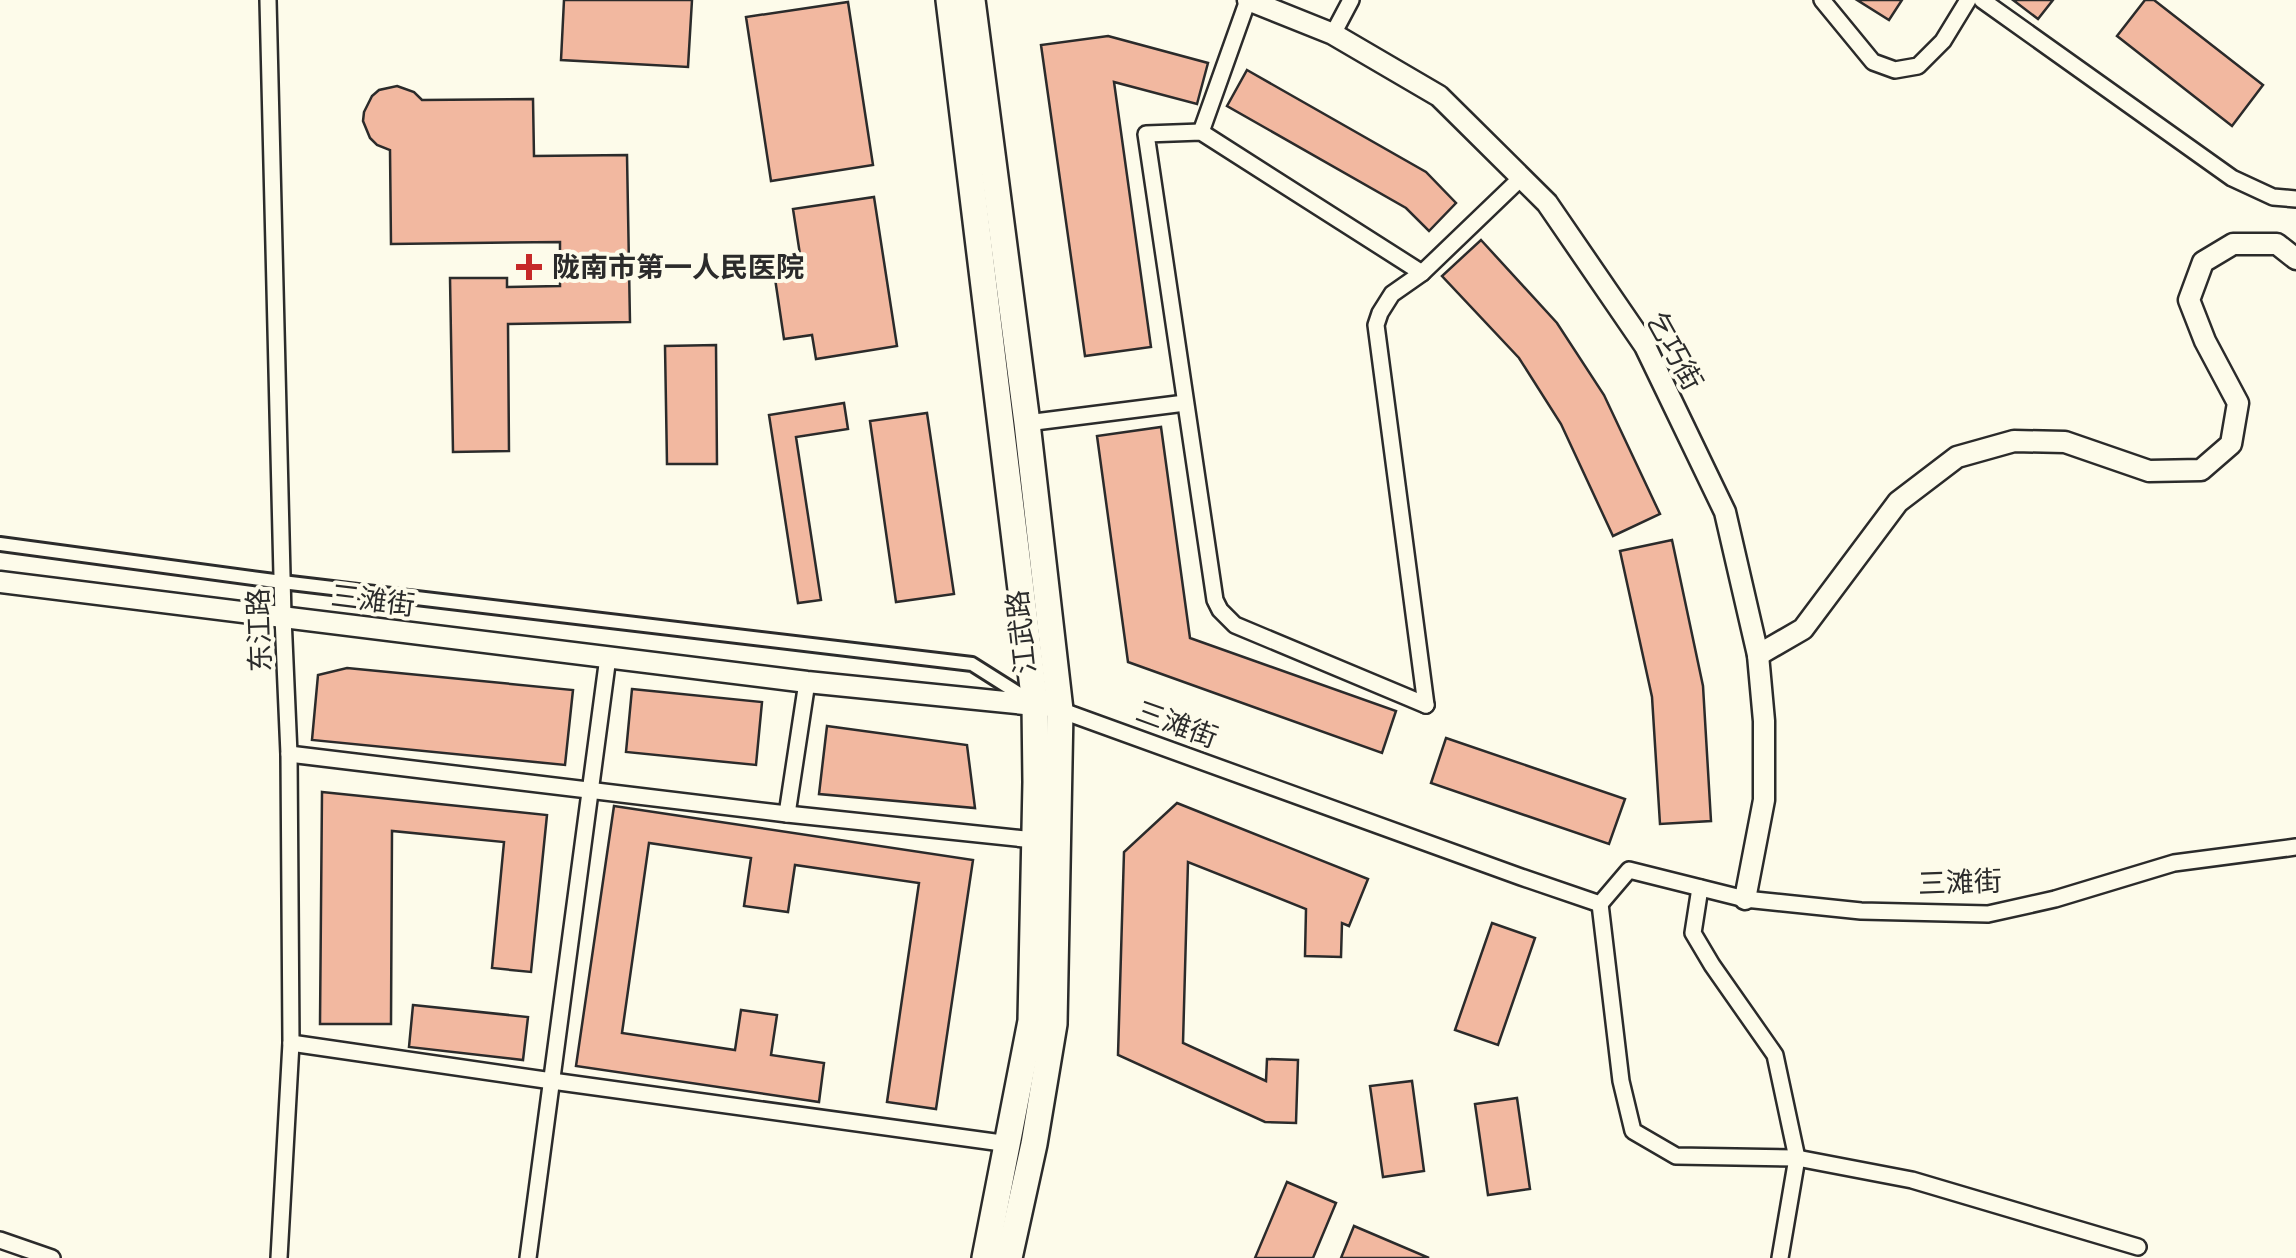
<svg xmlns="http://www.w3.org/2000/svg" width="2296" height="1258" viewBox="0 0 2296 1258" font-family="'Titillium Web','Noto Sans SC',sans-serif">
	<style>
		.building { fill: #f2b8a0; stroke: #2b2b2b; stroke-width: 2.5 }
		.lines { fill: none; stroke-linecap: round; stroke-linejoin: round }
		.pedestrian-casing { stroke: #2b2b2b; stroke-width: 18 }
		.minor-casing { stroke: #2b2b2b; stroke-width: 20 }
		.tertiary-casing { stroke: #2b2b2b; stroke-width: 25 }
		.primary-casing { stroke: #2b2b2b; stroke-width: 30 }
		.pedestrian { stroke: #fdfbea; stroke-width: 12 }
		.minor { stroke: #fdfbea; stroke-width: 15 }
		.tertiary { stroke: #fdfbea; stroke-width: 20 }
		.primary { stroke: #fdfbea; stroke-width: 25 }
		.poi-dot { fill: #c62828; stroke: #fdfbea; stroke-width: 4 }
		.labels { text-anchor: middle; stroke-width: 8; stroke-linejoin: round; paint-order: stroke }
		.poi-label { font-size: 28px; font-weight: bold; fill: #2b2b2b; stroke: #fdfbea; text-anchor: start }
		.street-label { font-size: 28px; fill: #2b2b2b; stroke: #fdfbea }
	</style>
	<rect width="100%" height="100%" fill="#fdfbea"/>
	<!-- building -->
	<g class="building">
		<polygon points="564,0 692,0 688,67 561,60"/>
		<polygon points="1857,0 1902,0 1889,20"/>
		<polygon points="2013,0 2053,0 2038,19"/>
		<polygon points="2145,0 2154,0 2263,85 2232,126 2117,36"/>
		<polygon points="848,2 873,165 771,181 746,17"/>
		<polygon points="1108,36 1208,63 1197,104 1114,82 1151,347 1085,356 1041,45"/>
		<polygon points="1247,70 1426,172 1456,203 1429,231 1406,208 1227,106"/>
		<polygon points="397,86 414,92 422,100 533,99 534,156 627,155 630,322 508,324 509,451 453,452 450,278 507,278 507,287 560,286 560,242 391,244 390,150 377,145 370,138 363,121 364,112 372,96 379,90"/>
		<polygon points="874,197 897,346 816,359 812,335 784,339 773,265 801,261 793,209"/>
		<polygon points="1481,240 1557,323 1604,395 1660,514 1613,536 1561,424 1519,358 1442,276"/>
		<polygon points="716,345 717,464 667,464 665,346"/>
		<polygon points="844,403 848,429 796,437 821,600 798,603 769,415"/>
		<polygon points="927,413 954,594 896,602 870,421"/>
		<polygon points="1161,427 1190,638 1396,711 1382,753 1128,662 1097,436"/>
		<polygon points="1672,540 1703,686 1711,821 1660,824 1652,697 1620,551"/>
		<polygon points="347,668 573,690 565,765 312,740 318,675"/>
		<polygon points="632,689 762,702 756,765 626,752"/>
		<polygon points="827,726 967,745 975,808 819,794"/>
		<polygon points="1446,738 1625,799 1609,844 1431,783"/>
		<polygon points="322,792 547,815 531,972 492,968 504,842 392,831 391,1024 320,1024"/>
		<polygon points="1177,803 1368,879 1349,926 1342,923 1341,957 1305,956 1306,909 1188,862 1183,1043 1266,1081 1267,1059 1298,1060 1296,1123 1265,1122 1118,1055 1124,852"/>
		<polygon points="614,806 973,860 936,1109 887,1102 919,883 795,865 788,912 744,906 751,858 649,843 622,1033 735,1050 741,1010 777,1015 771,1055 824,1063 819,1102 576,1066"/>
		<polygon points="1492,923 1535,938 1498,1045 1455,1030"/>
		<polygon points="413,1005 528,1017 523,1060 409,1047"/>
		<polygon points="1412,1081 1424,1171 1383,1177 1370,1086"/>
		<polygon points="1517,1098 1530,1189 1488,1195 1475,1104"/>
		<polygon points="1287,1182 1336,1203 1313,1258 1255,1258"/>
		<polygon points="1354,1226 1429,1258 1341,1258"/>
	</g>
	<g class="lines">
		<!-- pedestrian casing -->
		<g class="pedestrian-casing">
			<polyline id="pedestrian" points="0,544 282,582 972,664 1032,702"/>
		</g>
		<!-- minor casing -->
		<g class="minor-casing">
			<g id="minor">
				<polyline points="268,0 283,617 289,754 291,1043 279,1258"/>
				<polyline points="1822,0 1873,62 1895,70 1918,66 1943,41 1968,0"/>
				<polyline points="1982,0 2232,178 2273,197 2296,199"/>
				<polyline points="1333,34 1351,0"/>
				<polyline points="1201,132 1248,0"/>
				<polyline points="1422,273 1201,132 1146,134 1215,600 1220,610 1235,625 1426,705"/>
				<polyline points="1027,423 1185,403"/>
				<polyline points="1426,705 1376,325 1380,313 1392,294 1422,273 1521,178"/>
				<polyline points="1060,710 1521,877 1600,904 1629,870 1745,899 1861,911 1988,914 2055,899 2174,863 2296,847"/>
				<polyline points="289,754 787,814 1034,840"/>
				<polyline points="787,814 807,682"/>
				<polyline points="1700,888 1693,933 1712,965 1775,1055 1797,1158 1780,1258"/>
				<polyline points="1600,904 1621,1081 1633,1131 1676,1156 1797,1158 1912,1180 2138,1247"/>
				<polyline points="291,1043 552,1081 1009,1144"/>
				<polyline points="0,1240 52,1258"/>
				<polyline points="528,1258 608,657"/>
			</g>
		</g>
		<!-- tertiary casing -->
		<g class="tertiary-casing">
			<g id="tertiary">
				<polyline points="1248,0 1333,34 1439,96 1547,203 1645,346 1725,512 1758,655 1764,721 1764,800 1745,899"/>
				<polyline points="0,582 807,682 1045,706"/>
				<polyline points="1758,655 1803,629 1898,502 1957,457 2014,441 2065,442 2149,471 2201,470 2231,444 2238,403 2205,341 2189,300 2203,262 2233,244 2277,244 2296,259"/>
			</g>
		</g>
		<!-- primary casing -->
		<g class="primary-casing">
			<g id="primary">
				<polyline points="949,0 1035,704 1036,782 1031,1021 985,1258"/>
				<polyline points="972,0 1027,423 1060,710 1054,1024 1034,1144 1009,1258"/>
			</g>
		</g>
		<!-- pedestrian -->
		<use href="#pedestrian" class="pedestrian"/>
		<!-- minor -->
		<use href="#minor" class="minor"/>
		<!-- tertiary -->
		<use href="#tertiary" class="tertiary"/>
		<!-- primary -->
		<use href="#primary" class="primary"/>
	</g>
	<!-- markers -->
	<path class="poi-dot" d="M524 252h10v10h10v10h-10v10h-10v-10h-10v-10h10z"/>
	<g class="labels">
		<!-- poi labels -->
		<g class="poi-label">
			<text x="552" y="277">陇南市第一人民医院</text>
		</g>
		<!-- street labels -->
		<g class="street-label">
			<text transform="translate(1675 351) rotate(61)" y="10">乞巧街</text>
			<text transform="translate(373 600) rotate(7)" y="10">三滩街</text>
			<text transform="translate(259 630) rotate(-92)" y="10">东江路</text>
			<text transform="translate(1021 632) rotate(-96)" y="10">江武路</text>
			<text transform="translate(1177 724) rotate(20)" y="10">三滩街</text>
			<text transform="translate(1960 882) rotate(-2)" y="10">三滩街</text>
		</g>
	</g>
</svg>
